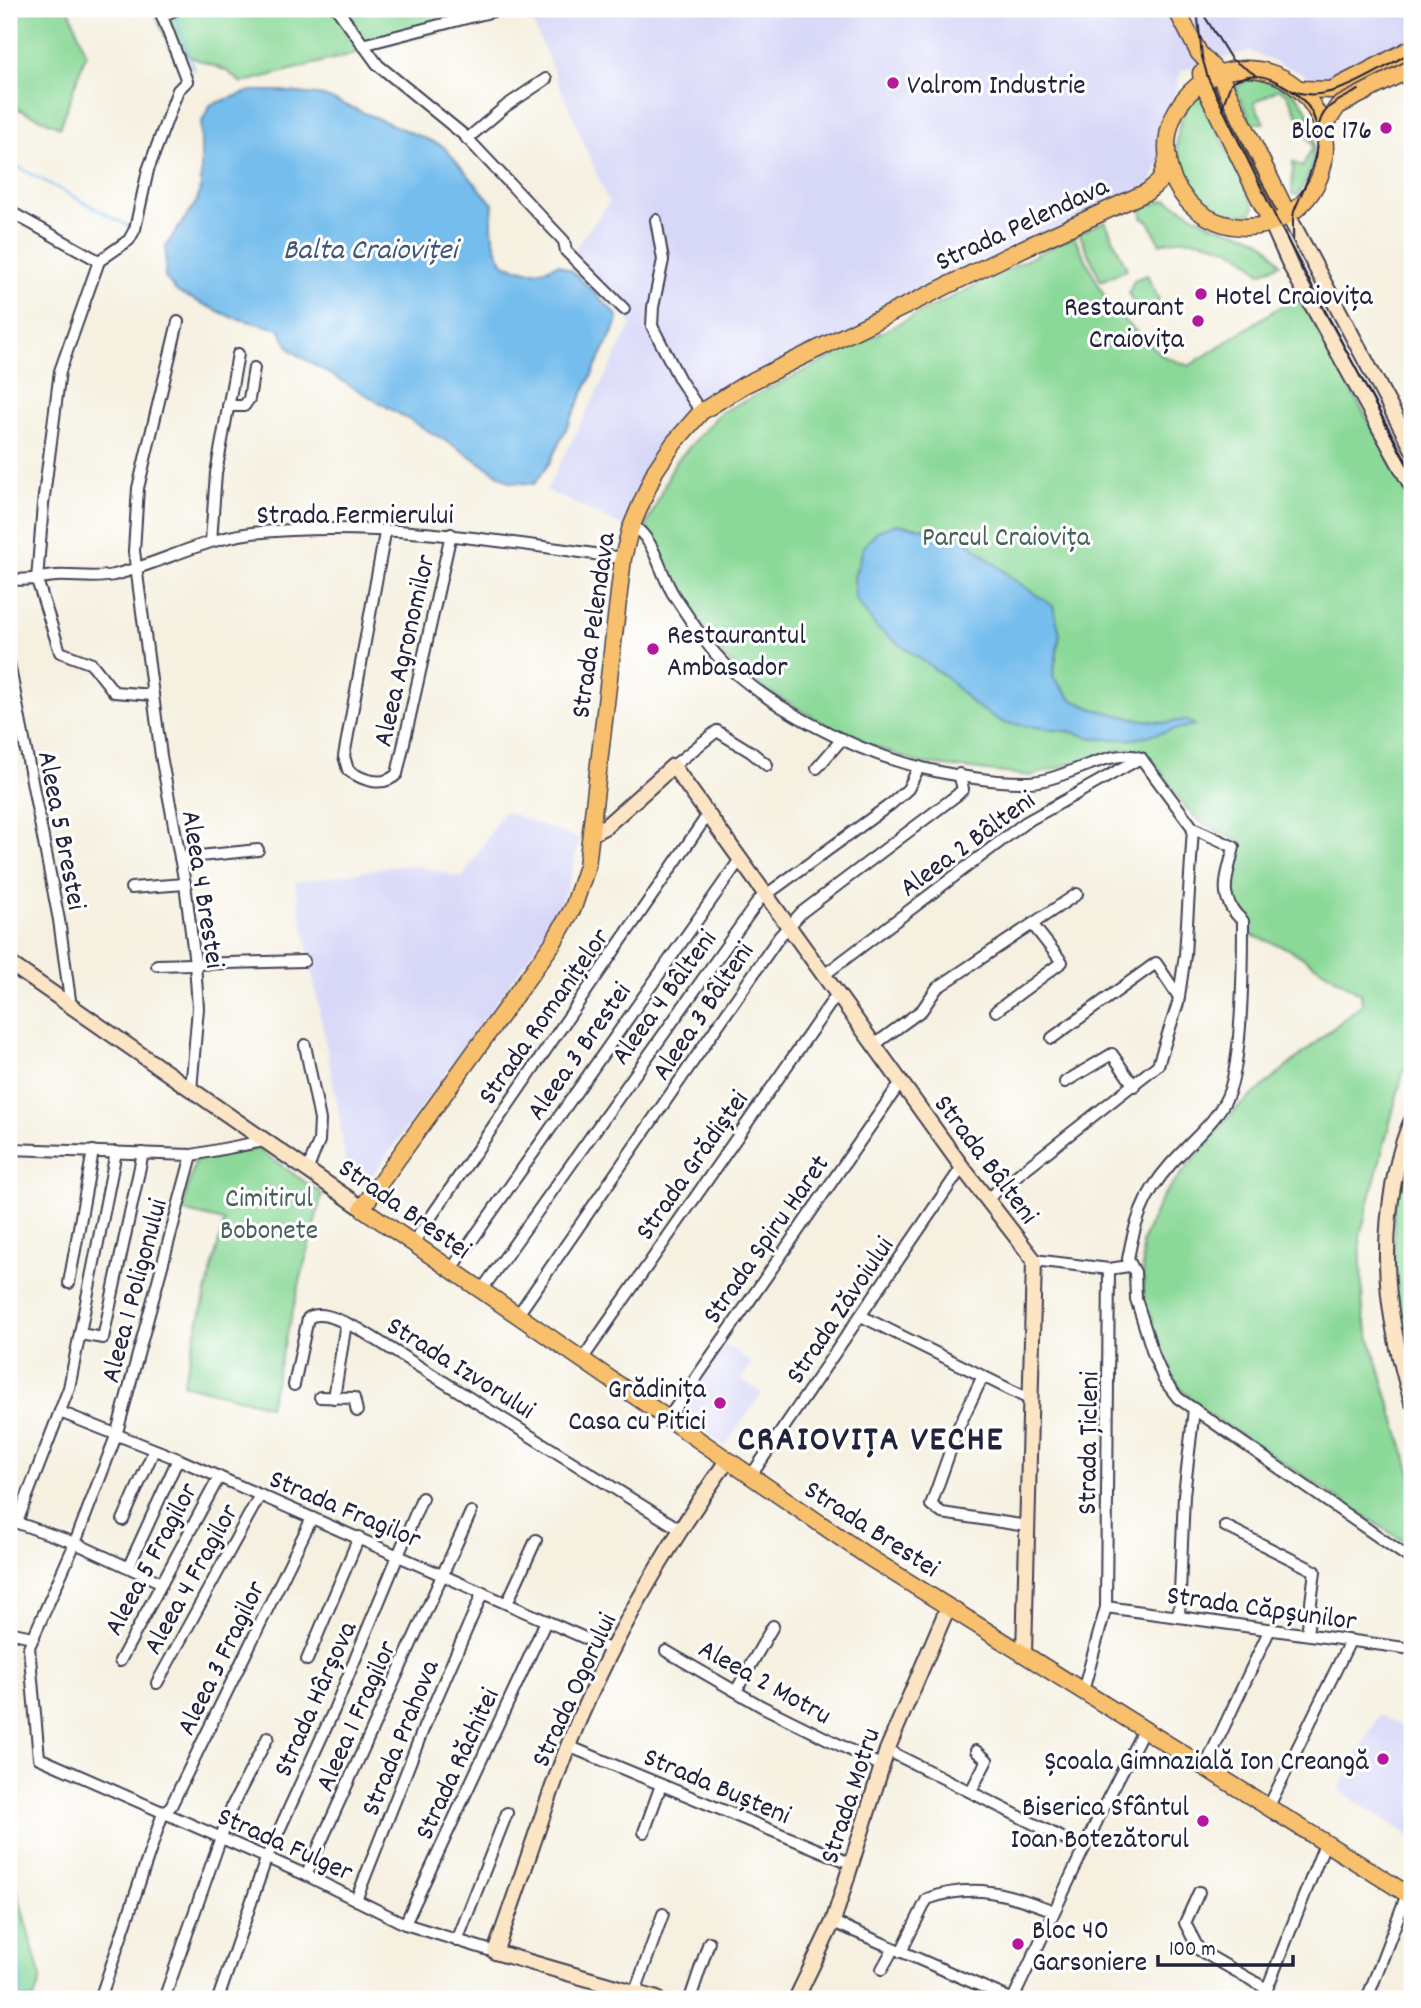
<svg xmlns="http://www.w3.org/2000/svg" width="1421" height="2008" viewBox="0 0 1421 2008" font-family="Dekko,sans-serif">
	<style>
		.built { fill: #d7d7f8 }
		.green { fill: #8bd998; stroke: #567e6a; stroke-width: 2 }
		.water { fill: #75bded; stroke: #4c7094; stroke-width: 2 }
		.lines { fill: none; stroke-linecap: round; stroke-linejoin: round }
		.stream { stroke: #75bded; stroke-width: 2.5 }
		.street-casing { stroke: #424154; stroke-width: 14 }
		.secondary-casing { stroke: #424154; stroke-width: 18 }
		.primary-casing { stroke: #424154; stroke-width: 19 }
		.street { stroke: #fff; stroke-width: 10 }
		.secondary { stroke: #fce5c4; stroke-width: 14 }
		.primary { stroke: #f8bf6c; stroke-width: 16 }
		.tram { stroke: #22223b; stroke-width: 2 }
		.poi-dot { fill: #b5179e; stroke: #fff; stroke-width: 2.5 }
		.labels { text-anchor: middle; stroke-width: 6; stroke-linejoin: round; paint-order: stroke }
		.poi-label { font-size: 28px; fill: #22223b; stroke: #fff; text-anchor: end }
		.street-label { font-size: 28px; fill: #22223b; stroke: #fff }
		.park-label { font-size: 28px; fill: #47625c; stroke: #fff }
		.water-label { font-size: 30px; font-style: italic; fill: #3f5879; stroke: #fff }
		.district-label { font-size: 35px; font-weight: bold; letter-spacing: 2px; fill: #22223b; stroke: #fff }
	</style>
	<rect width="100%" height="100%" fill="#fff"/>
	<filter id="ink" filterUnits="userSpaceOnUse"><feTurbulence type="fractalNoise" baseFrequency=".0143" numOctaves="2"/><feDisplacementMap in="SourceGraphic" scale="14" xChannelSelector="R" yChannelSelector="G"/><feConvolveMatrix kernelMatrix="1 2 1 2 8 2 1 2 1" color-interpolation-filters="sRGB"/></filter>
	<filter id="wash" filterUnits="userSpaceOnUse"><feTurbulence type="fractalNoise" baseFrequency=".00686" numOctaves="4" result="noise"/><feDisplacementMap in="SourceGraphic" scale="28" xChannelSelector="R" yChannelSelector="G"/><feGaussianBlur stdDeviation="1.57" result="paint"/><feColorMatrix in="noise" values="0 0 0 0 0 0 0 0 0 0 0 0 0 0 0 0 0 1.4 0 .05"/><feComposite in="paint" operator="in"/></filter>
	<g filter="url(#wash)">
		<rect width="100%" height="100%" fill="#f5f0e0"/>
		<!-- built -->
		<g class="built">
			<polygon points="527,9 1412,9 1412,42 1330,85 1249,51 1181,71 1162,134 1160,161 1151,183 702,412 674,443 630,530 546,490 632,325 574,249 609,203"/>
			<polygon points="504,811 579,839 570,880 557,911 535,948 365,1186 347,1173 338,1108 295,882 398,866 419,866 462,878"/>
			<polygon points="725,1344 752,1363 741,1379 762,1393 725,1446 678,1413"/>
			<polygon points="1379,1715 1406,1727 1412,1719 1412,1837 1338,1790"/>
		</g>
		<!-- green -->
		<g class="green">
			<polygon points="9,9 69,9 86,54 60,127 9,105"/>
			<polygon points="153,9 477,9 483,20 241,83 227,71 171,49"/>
			<path d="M 1249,79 C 1314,74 1331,151 1297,195 L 1292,194 L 1293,162 L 1302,167 L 1313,147 L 1287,94 L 1279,89 L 1254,103 L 1264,123 L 1252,123 L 1235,88 Z"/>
			<path d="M 1198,97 L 1202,98 L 1254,207 L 1251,213 C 1199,221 1166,171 1180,124 C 1183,113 1188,102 1198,97 Z"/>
			<path d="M 1167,200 C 1183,207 1195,218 1211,224 C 1244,237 1261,229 1280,264 L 1260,273 C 1239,246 1192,232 1160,244 L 1149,221 L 1142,218 L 1142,207 Z"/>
			<polygon points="1105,221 1127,269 1101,281 1079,233"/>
			<path d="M 1074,236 L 1110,308 L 1163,356 L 1189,366 L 1298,295 L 1412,499 L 1412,1056 L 1403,1073 L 1360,1236 L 1363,1315 L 1412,1477 L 1412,1547 L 1203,1410 L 1169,1378 L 1145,1313 L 1142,1242 L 1162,1197 L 1235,1110 L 1362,1004 L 1361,994 L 1289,949 L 1251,935 L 1251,923 L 1231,894 L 1241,841 C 1224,834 1205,827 1192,814 C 1169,792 1160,749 1122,749 L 1030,776 L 920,763 L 846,736 L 757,685 L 727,660 L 673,588 L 646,527 L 674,464 L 720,413 Z"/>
			<polygon points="1147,275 1159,300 1149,310 1135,306 1129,293 1134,280"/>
			<polygon points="1412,1145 1408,1259 1412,1310 1412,1386 1393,1304 1394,1206"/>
			<polygon points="258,1149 322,1194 269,1406 183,1384 224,1221 182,1211 196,1157"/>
			<polygon points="9,1862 41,1978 34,1999 9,1999"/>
		</g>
		<!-- water -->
		<g class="water">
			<path d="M 251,91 L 281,91 L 324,96 L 443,146 L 493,204 C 490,228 492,243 504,264 C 526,272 537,275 558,264 L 572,271 L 618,316 L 617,323 L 550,462 L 534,484 L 510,482 L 456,447 L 306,360 L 291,350 L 279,329 L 231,317 L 177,292 L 165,277 L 166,246 L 197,201 L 201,185 L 201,124 L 210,105 Z"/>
			<polygon points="896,524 958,534 1012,578 1053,606 1060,633 1053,677 1072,700 1094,709 1132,718 1166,723 1185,720 1195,725 1134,739 1097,739 1071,732 1004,723 974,705 947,678 877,628 855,599 854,577 864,546 877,531"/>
		</g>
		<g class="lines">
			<!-- stream -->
			<g class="stream">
				<polyline points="175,12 194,71"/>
				<polyline points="9,162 130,227"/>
				<polyline points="9,1902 23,1982 20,1999"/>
			</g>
		</g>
	</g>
	<g filter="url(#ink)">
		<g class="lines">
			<!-- street casing -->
			<g class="street-casing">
				<g id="street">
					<polyline points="337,9 378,65 465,136 564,241 566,251 624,309"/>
					<polyline points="362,45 494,11"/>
					<polyline points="467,139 506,106 546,79"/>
					<polyline points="9,211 99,261"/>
					<polyline points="656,220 663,260 653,307 652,326 680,380 701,412"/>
					<polyline points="178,322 138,488 134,551 161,756 185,884 195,963 198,1008 191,1090"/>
					<polyline points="228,406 244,406 249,399 254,368"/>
					<path d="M 632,525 C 657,541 659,574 675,597 C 690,619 707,647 726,665 C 773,708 847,747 908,764 C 941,774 994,783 1029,782 C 1066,781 1107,747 1141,758"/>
					<path d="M 385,533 L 344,756 L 348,770 C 362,780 383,788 397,774 L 451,534"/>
					<polyline points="211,541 216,473 238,354"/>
					<path d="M 9,579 C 27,582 39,577 56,576 C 75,575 95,579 114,575 C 161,563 203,539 252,533 C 375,520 501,541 623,558"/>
					<polyline points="9,663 59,920 71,1007"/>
					<polyline points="153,695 114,692 92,664 60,652 37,580 43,504 60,371 99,261 129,240 135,229 148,170 178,90 187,81 162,16 177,9"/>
					<polyline points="673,766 717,731 751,752 767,765"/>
					<polyline points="817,768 842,739"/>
					<path d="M 1193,828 L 1234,847 C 1227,878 1216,897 1243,921 C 1243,961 1243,1063 1227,1097 C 1217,1119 1199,1134 1183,1151 C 1149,1185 1136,1212 1128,1259 L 1135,1272 L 1136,1299 L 1154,1356 L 1164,1380 L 1178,1398 L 1412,1560"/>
					<polyline points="180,858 258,850"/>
					<polyline points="131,888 185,884"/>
					<polyline points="157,965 304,961"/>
					<polyline points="824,975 1026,822 1141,758"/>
					<polyline points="996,1011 1062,962 1033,925"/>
					<polyline points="1052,1038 1156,963 1179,997"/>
					<polyline points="305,1045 320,1120 319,1141 307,1171"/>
					<polyline points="874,1045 922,1010 937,988 1077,894"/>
					<polyline points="1065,1082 1112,1054 1134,1086"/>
					<polyline points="9,1149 192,1155 264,1141"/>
					<polyline points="192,1155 116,1436 75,1543 29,1647 39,1758 306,1875 405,1924 495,1952"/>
					<polyline points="988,1198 1158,1065 1178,1003 1185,955 1193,828 1141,758"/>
					<polyline points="413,1243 709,813"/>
					<polyline points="1034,1260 1109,1269 1129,1266"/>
					<polyline points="451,1270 741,858"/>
					<polyline points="69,1283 93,1151"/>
					<polyline points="481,1291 759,900 891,804 908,789 919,767"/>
					<polyline points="517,1316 779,937 802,912 957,795 963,789 959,774"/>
					<polyline points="861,1316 1031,1400"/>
					<polyline points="80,1334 103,1338 143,1153"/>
					<polyline points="581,1361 837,994"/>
					<polyline points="982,1378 959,1426 931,1505 942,1513 1027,1526"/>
					<path d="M 294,1385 L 308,1318 C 323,1309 344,1323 359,1329 L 681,1530"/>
					<polyline points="320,1397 354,1398 357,1411"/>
					<polyline points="334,1398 346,1323"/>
					<polyline points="60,1412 178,1459 612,1650"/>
					<polyline points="667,1420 901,1082"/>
					<polyline points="750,1477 962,1167"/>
					<polyline points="9,1520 75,1543 162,1583"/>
					<polyline points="123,1520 154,1450"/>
					<polyline points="17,1522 69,1388 116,1152"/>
					<polyline points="1225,1526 1315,1571 1307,1634"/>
					<polyline points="129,1566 178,1459"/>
					<polyline points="507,1603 536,1540"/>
					<polyline points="1106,1607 1412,1649"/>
					<polyline points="1179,1617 1184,1495 1194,1409"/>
					<polyline points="9,1632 32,1637"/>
					<polyline points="666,1651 761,1706 882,1766"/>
					<polyline points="307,1660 359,1537"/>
					<polyline points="120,1661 219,1477"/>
					<polyline points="157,1683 260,1495"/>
					<polyline points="736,1691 773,1626"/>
					<polyline points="1083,1691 1106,1607 1109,1269"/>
					<polyline points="568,1746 850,1863"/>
					<polyline points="887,1750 1084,1849"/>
					<polyline points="1205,1767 1270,1629"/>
					<polyline points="971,1791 987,1760 976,1751"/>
					<polyline points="1269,1806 1350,1641"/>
					<polyline points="644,1832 661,1785"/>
					<polyline points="306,1875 471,1512"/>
					<polyline points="1199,1892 1185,1923 1199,1950 1267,1989"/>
					<polyline points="356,1900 424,1727 483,1592"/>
					<polyline points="833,1922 1011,1999"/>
					<polyline points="405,1924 546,1621"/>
					<polyline points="457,1941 507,1813"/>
					<path d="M 901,1952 L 927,1899 C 975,1882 1008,1894 1054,1911"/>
					<polyline points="882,1969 893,1949"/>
					<polyline points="635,1992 663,1914"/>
					<polyline points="100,1999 163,1813 171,1806 312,1518"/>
					<polyline points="164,1999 232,1806 268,1737"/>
					<polyline points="218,1999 266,1859 334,1710 422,1498"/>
					<polyline points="690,1999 709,1942"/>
					<polyline points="1013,1999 1104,1806 1144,1729"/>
					<polyline points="1263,1999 1326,1841"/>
					<polyline points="1367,1999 1407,1894"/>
				</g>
			</g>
			<!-- secondary casing -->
			<g class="secondary-casing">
				<g id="secondary">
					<polyline points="1288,215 1412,448"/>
					<polyline points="1271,222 1291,267 1412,487"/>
					<polyline points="591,834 606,826 673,766 962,1167 1034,1260 1024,1654"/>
					<polyline points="9,963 362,1208"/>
					<path d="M 1412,1120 C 1403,1139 1398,1160 1394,1181 C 1379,1261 1389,1325 1412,1402"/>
					<path d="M 657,1999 L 495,1952 C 520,1884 542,1813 568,1746 C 608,1646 665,1549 726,1462"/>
					<polyline points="796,1999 833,1922 887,1750 948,1607"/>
				</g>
			</g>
			<!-- primary casing -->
			<g class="primary-casing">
				<g id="primary">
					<polyline points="1176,9 1199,53 1219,74 1288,215"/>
					<circle cx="1246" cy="148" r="79"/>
					<polyline points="1201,73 1202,82 1271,222"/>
					<polyline points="1299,89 1331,90 1412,48"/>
					<polyline points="1323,128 1338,106 1412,68"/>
					<polyline points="1168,157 1160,181 1147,192 1022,249 744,385 701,412 674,443 655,471 630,530 623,558 587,866 573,908 553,943 362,1208 870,1558 1412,1897"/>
				</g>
			</g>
			<!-- street -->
			<use href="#street" class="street"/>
			<!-- secondary -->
			<use href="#secondary" class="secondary"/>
			<!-- primary -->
			<use href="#primary" class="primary"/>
			<!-- tram -->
			<g class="tram">
				<polyline points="1197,9 1202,57 1208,78 1277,220 1412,474"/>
				<polyline points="1205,17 1231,59 1256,75"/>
				<path d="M 1294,91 C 1329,106 1381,68 1412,52"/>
				<path d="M 1222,108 L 1231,83 C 1248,72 1263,74 1281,84 C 1340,115 1314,164 1295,209 C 1291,217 1294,232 1293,241"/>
				<path d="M 1318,131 C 1320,106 1338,101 1359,90"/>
			</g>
		</g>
	</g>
	<!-- markers -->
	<g class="poi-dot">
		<circle cx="893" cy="83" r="7"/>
		<circle cx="1386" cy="128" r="7"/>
		<circle cx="1201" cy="294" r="7"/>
		<circle cx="1198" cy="321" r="7"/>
		<circle cx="653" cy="649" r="7"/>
		<circle cx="720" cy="1403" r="7"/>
		<circle cx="1383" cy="1759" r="7"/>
		<circle cx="1203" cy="1821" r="7"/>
		<circle cx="1018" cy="1944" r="7"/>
	</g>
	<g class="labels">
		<!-- poi labels -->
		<g class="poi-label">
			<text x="907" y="93" text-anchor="start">Valrom Industrie</text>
			<text x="1372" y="138">Bloc 176</text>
			<text x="1215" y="304" text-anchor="start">Hotel Craiovița</text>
			<text x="1184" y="315">Restaurant<tspan x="1184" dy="32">Craiovița</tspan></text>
			<text x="667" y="643" text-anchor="start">Restaurantul<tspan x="667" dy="32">Ambasador</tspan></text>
			<text x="706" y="1397">Grădinița<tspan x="706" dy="32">Casa cu Pitici</tspan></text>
			<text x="1369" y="1769">Școala Gimnazială Ion Creangă</text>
			<text x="1189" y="1815">Biserica Sfântul<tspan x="1189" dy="32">Ioan Botezătorul</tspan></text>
			<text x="1032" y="1938" text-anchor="start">Bloc 40<tspan x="1032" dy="32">Garsoniere</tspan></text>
		</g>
		<!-- street labels -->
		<g class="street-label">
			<text transform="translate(1021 222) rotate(-25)" y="10">Strada Pelendava</text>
			<text x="355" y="523">Strada Fermierului</text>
			<text transform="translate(591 625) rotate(-82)" y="10">Strada Pelendava</text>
			<text transform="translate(402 650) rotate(-77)" y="10">Aleea Agronomilor</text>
			<text transform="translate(64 830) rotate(79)" y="10">Aleea 5 Brestei</text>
			<text transform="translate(966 842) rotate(-36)" y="10">Aleea 2 Bâlteni</text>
			<text transform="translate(205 889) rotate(81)" y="10">Aleea 4 Brestei</text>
			<text transform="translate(662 996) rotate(-54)" y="10">Aleea 4 Bâlteni</text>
			<text transform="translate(701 1010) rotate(-56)" y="10">Aleea 3 Bâlteni</text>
			<text transform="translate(542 1015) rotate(-55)" y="10">Strada Romanițelor</text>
			<text transform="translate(577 1050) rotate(-55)" y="10">Aleea 3 Brestei</text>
			<text transform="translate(988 1158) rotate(53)" y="10">Strada Bâlteni</text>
			<text transform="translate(690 1164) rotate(-55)" y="10">Strada Grădiștei</text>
			<text transform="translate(406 1207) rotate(35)" y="10">Strada Brestei</text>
			<text transform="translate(764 1238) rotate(-55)" y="10">Strada Spiru Haret</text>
			<text transform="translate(132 1290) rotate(-75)" y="10">Aleea 1 Poligonului</text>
			<text transform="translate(838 1309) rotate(-56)" y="10">Strada Zăvoiului</text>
			<text transform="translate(462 1366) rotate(32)" y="10">Strada Izvorului</text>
			<text transform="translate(1086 1443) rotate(-89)" y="10">Strada Țicleni</text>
			<text transform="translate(346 1507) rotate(23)" y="10">Strada Fragilor</text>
			<text transform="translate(873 1527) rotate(33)" y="10">Strada Brestei</text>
			<text transform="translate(149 1558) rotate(-62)" y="10">Aleea 5 Fragilor</text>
			<text transform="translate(189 1578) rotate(-61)" y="10">Aleea 4 Fragilor</text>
			<text transform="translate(1262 1606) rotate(8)" y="10">Strada Căpșunilor</text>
			<text transform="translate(219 1657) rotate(-64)" y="10">Aleea 3 Fragilor</text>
			<text transform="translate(766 1680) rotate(29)" y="10">Aleea 2 Motru</text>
			<text transform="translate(572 1689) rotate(-65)" y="10">Strada Ogorului</text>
			<text transform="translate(313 1698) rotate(-66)" y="10">Strada Hârșova</text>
			<text transform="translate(354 1715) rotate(-66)" y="10">Aleea 1 Fragilor</text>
			<text transform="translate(398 1737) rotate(-68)" y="10">Strada Prahova</text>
			<text transform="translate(455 1763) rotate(-65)" y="10">Strada Răchitei</text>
			<text transform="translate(718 1784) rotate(23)" y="10">Strada Bușteni</text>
			<text transform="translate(848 1795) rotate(-72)" y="10">Strada Motru</text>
			<text transform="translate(286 1842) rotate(24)" y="10">Strada Fulger</text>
		</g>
		<!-- park labels -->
		<g class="park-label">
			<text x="1006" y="545">Parcul Craiovița</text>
			<text x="269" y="1206">Cimitirul<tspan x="269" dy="32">Bobonete</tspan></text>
		</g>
		<!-- water labels -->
		<g class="water-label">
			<text x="370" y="258">Balta Craioviței</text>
		</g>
		<!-- district labels -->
		<g class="district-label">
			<text x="871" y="1449">CRAIOVIȚA VECHE</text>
		</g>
	</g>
	<!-- margin -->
	<rect width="1421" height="2008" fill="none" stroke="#fff" stroke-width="35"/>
	<!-- scale -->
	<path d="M1158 1955v10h135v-10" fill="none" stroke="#22223b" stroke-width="3.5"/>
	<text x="1169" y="1955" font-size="21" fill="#22223b" stroke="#ffffff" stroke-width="5" paint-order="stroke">100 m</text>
</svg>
